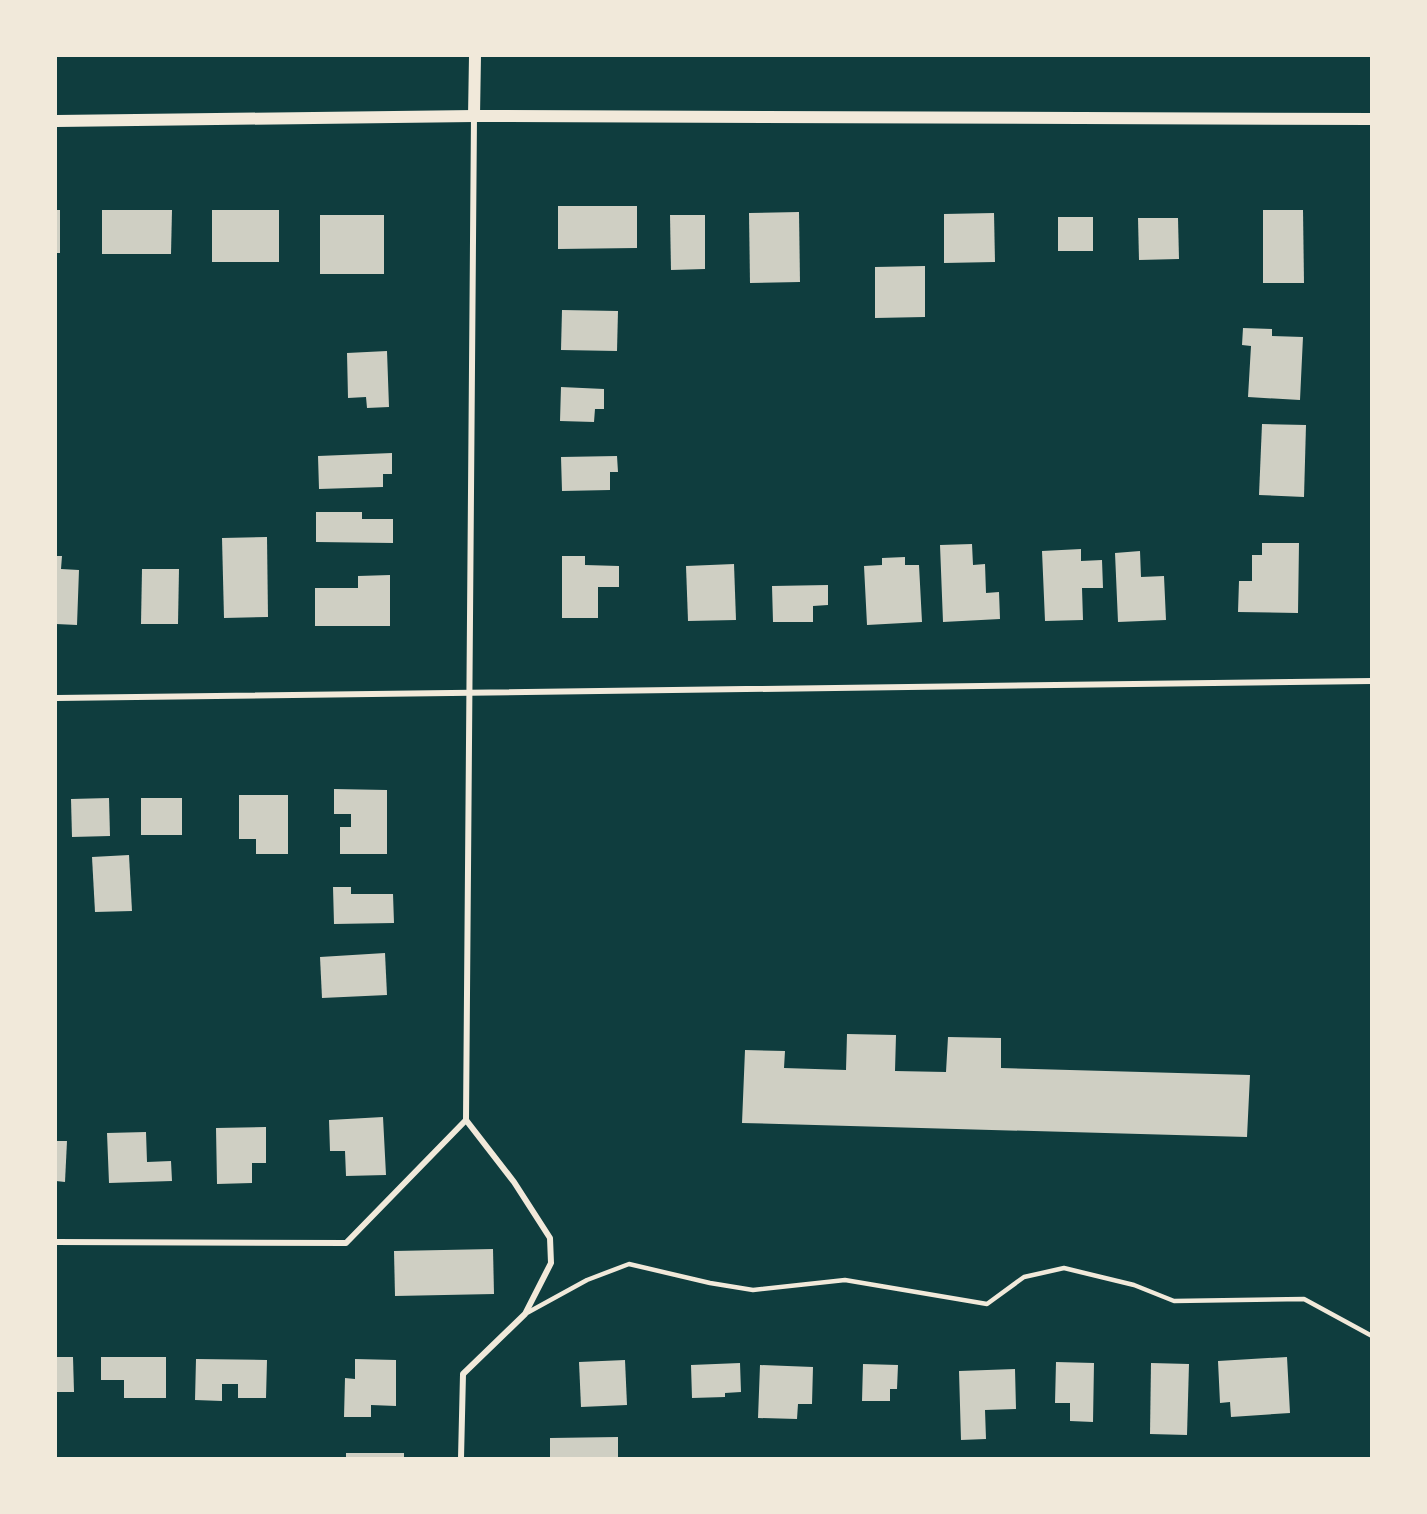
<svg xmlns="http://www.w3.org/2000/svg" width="1427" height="1514" viewBox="0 0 1427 1514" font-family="Lato,sans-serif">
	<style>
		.building { fill: #cfcfc3 }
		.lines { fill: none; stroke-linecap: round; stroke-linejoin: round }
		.service { stroke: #f1e9da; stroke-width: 4.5 }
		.minor { stroke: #f1e9da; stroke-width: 6 }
		.secondary { stroke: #f1e9da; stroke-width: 12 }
	</style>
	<rect width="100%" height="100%" fill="#0f3d3e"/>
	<!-- building -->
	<g class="building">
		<polygon points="558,206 637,206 637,248 558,249"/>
		<rect x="56" y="210" width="4" height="43"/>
		<polygon points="102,210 172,210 171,254 102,254"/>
		<rect x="212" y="210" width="67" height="52"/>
		<polygon points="1263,210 1303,210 1304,283 1263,283"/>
		<polygon points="799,212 800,282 750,283 749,213"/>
		<polygon points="994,213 995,262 944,263 944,214"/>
		<rect x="320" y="215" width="64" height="59"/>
		<polygon points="670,215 705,215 705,269 671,270"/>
		<rect x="1058" y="217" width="35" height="34"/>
		<polygon points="1138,218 1178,218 1179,259 1139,260"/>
		<polygon points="925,266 925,317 875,318 875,267"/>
		<polygon points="562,310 618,311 617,351 561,350"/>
		<polygon points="1243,328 1272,329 1272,336 1303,337 1300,400 1248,397 1251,346 1242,345"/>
		<polygon points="387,351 389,407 367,408 366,397 348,398 347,353"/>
		<polygon points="561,387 604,389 604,409 595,409 594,422 560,421"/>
		<polygon points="1262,424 1306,425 1304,497 1259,495"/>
		<polygon points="392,453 392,474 383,474 383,487 319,489 318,456"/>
		<polygon points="617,456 618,472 610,472 610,490 562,491 561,457"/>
		<polygon points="316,512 362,512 362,519 393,519 393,543 316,542"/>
		<polygon points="267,537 268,617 224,618 222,538"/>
		<polygon points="1262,543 1299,543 1298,613 1238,612 1239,581 1252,581 1252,555 1262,555"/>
		<polygon points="972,544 973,565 985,564 986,593 999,592 1000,619 943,622 940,545"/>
		<polygon points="1081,549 1081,561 1102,560 1103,588 1082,588 1083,620 1045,621 1042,551"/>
		<polygon points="1140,551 1141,577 1164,576 1166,620 1118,622 1115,553"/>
		<polygon points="56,556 62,556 61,569 79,570 77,625 56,624"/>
		<polygon points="562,556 585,556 585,565 619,566 619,587 598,587 598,618 562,618"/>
		<polygon points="905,557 905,565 919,565 922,622 867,625 864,566 882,565 882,558"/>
		<polygon points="734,564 736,620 688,621 686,566"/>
		<polygon points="142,569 179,569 178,624 141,624"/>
		<polygon points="390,575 390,626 315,626 315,588 358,588 358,576"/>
		<polygon points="828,585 828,605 813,606 813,622 773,622 772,586"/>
		<polygon points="334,789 387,790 387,854 340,854 340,827 351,827 351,814 334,814"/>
		<polygon points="239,795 288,795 288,854 256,854 256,839 239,839"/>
		<polygon points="109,798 110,836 72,837 71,799"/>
		<rect x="141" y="798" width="41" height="37"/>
		<polygon points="129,855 132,911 95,912 92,857"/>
		<polygon points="333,887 351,887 351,894 393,894 394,923 334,924"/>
		<polygon points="385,953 387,995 322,998 320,957"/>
		<polygon points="847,1034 896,1035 895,1071 946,1072 948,1037 1001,1038 1001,1068 1250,1075 1247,1137 742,1123 745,1050 785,1051 784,1068 846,1070"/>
		<polygon points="383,1117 386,1175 346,1176 345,1151 330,1151 329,1120"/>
		<polygon points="266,1127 266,1163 252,1163 252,1183 217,1184 216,1128"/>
		<polygon points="146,1132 147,1162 171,1161 172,1181 109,1183 107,1133"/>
		<polygon points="56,1141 67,1141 65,1182 56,1181"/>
		<polygon points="493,1249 494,1294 395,1296 394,1251"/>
		<polygon points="56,1357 73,1357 74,1392 56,1392"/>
		<polygon points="101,1357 166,1357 166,1398 124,1398 124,1380 101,1380"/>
		<polygon points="1287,1357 1290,1413 1231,1417 1230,1402 1220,1403 1218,1361"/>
		<polygon points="196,1359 267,1360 266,1398 238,1398 238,1384 222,1384 222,1401 195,1400"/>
		<polygon points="355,1359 396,1360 396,1406 371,1405 371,1417 344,1417 345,1378 355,1379"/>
		<polygon points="625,1360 627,1405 581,1407 579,1362"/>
		<polygon points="1056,1362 1094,1363 1093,1422 1070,1421 1070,1403 1055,1403"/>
		<polygon points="740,1363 741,1392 725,1393 725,1397 692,1398 691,1365"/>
		<polygon points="1151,1363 1189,1364 1187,1435 1150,1434"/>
		<polygon points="863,1364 898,1365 897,1389 890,1389 890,1401 862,1401"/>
		<polygon points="760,1365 813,1367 812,1404 798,1404 797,1419 758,1418"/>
		<polygon points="1015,1369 1016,1409 985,1410 986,1439 961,1440 959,1371"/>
		<polygon points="618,1437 618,1458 550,1458 550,1438"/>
		<rect x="346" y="1453" width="58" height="5"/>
	</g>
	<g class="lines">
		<!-- service -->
		<polyline class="service" points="525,1314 587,1280 629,1264 710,1283 753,1290 845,1280 987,1304 1024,1277 1064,1268 1134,1285 1174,1301 1304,1299 1372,1336"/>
		<!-- minor -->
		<g class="minor">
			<polyline points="56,698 1372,681"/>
			<polyline points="56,1242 346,1243 466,1120"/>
			<polyline points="461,1458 463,1374 525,1314 551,1263 550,1238 514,1182 466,1120 474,116"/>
		</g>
		<!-- secondary -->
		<g class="secondary">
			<polyline points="474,116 475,56"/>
			<polyline points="56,121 474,116 1372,119"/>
		</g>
	</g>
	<!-- border -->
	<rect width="1427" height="1514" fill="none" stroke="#f1e9da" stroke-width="114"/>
</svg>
